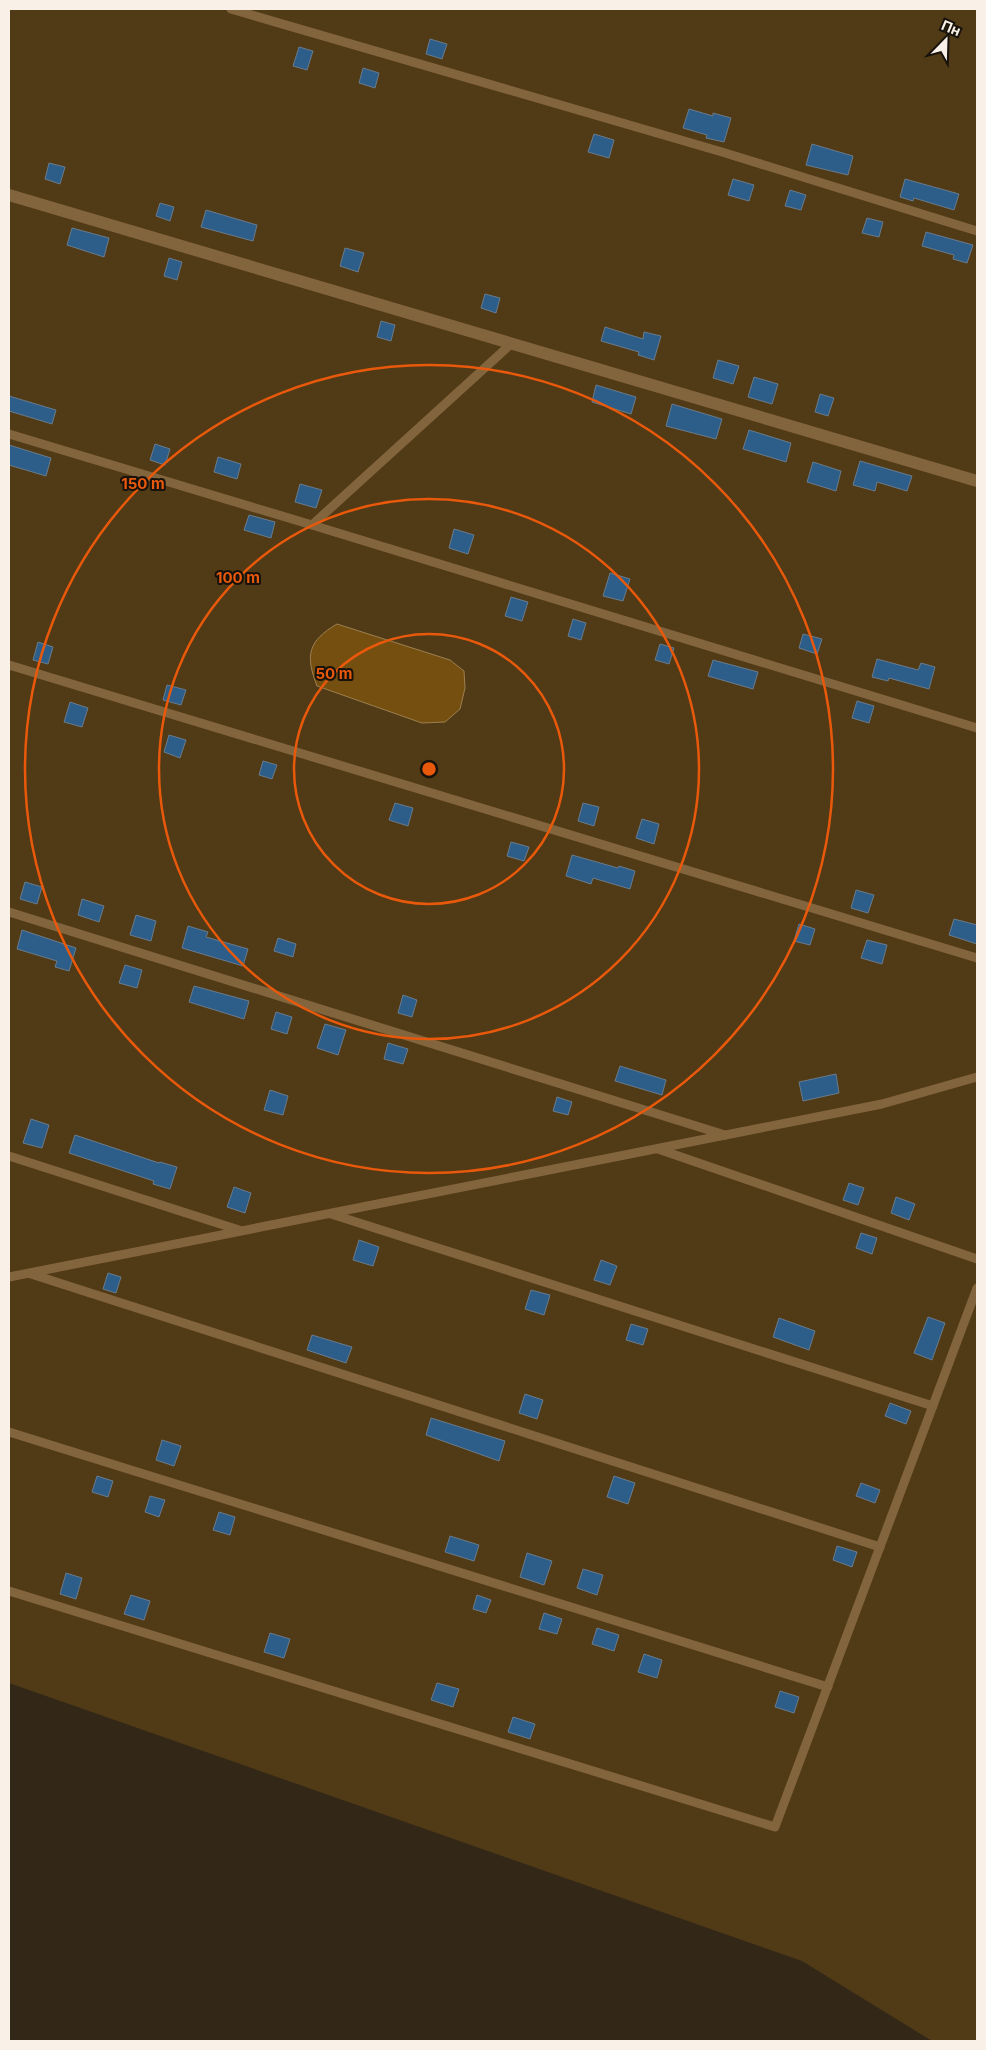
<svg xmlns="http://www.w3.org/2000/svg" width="986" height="2050" viewBox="0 0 986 2050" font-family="Inter,sans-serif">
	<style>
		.green { fill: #513a16 }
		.water { fill: #754f10; stroke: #9d8050 }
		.building { fill: #2c5e89; stroke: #6a7b8b }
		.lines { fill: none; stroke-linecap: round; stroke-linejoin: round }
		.service { stroke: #82653d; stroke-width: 9 }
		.minor { stroke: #82653d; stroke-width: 12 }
		.ring { fill: none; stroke: #e8590c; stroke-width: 2.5 }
		.centre { fill: #e8590c; stroke: #17120b; stroke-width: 2.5 }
		.ring-label { font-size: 15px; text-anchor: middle; font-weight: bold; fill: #e8590c; stroke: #17120b; stroke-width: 4; stroke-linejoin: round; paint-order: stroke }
	</style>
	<rect width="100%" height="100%" fill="#332818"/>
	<!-- green -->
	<polygon class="green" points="9,9 977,9 977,2041 932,2041 802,1961 9,1683"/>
	<!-- water -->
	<path class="water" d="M 337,624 L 450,660 L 464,671 L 465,688 L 460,709 L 445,722 L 422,723 L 317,686 C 305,655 308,641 337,624 Z"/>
	<!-- building -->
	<g class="building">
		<polygon points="430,39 447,44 442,59 426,54"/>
		<polygon points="299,47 313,51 307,70 293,66"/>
		<polygon points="363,68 379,73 375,88 359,83"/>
		<polygon points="689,109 713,116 713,113 731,118 724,142 706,138 707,135 683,128"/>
		<polygon points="594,134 614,140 609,158 588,152"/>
		<polygon points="812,144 853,156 848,175 806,165"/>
		<polygon points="49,163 65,167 60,184 45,179"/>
		<polygon points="733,179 754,185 749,201 728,195"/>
		<polygon points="905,179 959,194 954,210 914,198 913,201 900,197"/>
		<polygon points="790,190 806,195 801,210 785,206"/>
		<polygon points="160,203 174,207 170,221 156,216"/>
		<polygon points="206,210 257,225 253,241 201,227"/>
		<polygon points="867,218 883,222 879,237 862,233"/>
		<polygon points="72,228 109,238 104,257 67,245"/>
		<polygon points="926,232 973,245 967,263 953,259 954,255 922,246"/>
		<polygon points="345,248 364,253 358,272 340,266"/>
		<polygon points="169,258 182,262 177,280 164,276"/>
		<polygon points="485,294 500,298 496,313 481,308"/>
		<polygon points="381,321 395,325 391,341 377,337"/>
		<polygon points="605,327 643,339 644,332 661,336 654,360 638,355 639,352 601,341"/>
		<polygon points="718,360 739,366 733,384 713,378"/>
		<polygon points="754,377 778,384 772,404 748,397"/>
		<polygon points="596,385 636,397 631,414 592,402"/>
		<polygon points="820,394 834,398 828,416 815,412"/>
		<polygon points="9,396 56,410 52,424 9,411"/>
		<polygon points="672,404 722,419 716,439 666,426"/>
		<polygon points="749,430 791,443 786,462 743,449"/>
		<polygon points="155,444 170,449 165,465 150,460"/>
		<polygon points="9,445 51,458 46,476 9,465"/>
		<polygon points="218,457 241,464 237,479 214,472"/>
		<polygon points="860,461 912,476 907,491 877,482 875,491 853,485"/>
		<polygon points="813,462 841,471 836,491 807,482"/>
		<polygon points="300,484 322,490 316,508 295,502"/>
		<polygon points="249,515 275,522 271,538 244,530"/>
		<polygon points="454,529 474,535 468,554 449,548"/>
		<polygon points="610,573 630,579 623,601 603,596"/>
		<polygon points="511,597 528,602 522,621 505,616"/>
		<polygon points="573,619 586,623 581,640 568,636"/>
		<polygon points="803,634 822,639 817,654 799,648"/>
		<polygon points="38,642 53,647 48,664 33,660"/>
		<polygon points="660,644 674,648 669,664 655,660"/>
		<polygon points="877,659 918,670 921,663 935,667 929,689 889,678 888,681 872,677"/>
		<polygon points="713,660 758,672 753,689 708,676"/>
		<polygon points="167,685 186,690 181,705 163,700"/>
		<polygon points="857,701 874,706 869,723 852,718"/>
		<polygon points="70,702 88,708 82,727 64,722"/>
		<polygon points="169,735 186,740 180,758 164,752"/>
		<polygon points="263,761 277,765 272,779 259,775"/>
		<polygon points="395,803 413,808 408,826 389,820"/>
		<polygon points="583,803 599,807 594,826 578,821"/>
		<polygon points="642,819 659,824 654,844 636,838"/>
		<polygon points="511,842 529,847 524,861 507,856"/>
		<polygon points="572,855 618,868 619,866 635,871 630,889 593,878 591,884 566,876"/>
		<polygon points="25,882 42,887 37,904 20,899"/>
		<polygon points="856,890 874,895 868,913 851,908"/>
		<polygon points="82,899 104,906 99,922 78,915"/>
		<polygon points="136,915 156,921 151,941 130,935"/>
		<polygon points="954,919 977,925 977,944 949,935"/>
		<polygon points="799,924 815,929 810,945 794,941"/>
		<polygon points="188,926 208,932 206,937 248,949 243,966 182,948"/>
		<polygon points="22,930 76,948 69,971 55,967 57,961 17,949"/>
		<polygon points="278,938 296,944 293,957 274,951"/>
		<polygon points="867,940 887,945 882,964 861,958"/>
		<polygon points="125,965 142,970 137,988 119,983"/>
		<polygon points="194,986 249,1001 244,1019 189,1002"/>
		<polygon points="403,995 417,1000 412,1017 398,1013"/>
		<polygon points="276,1012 292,1017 287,1034 271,1029"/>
		<polygon points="325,1024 346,1030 338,1055 317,1048"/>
		<polygon points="388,1043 408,1049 403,1064 384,1059"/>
		<polygon points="620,1066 666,1080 662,1095 615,1081"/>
		<polygon points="836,1074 839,1093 803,1101 799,1082"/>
		<polygon points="270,1090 288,1096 283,1115 264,1110"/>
		<polygon points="557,1097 572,1102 568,1115 553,1111"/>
		<polygon points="31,1119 49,1125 42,1148 23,1143"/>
		<polygon points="75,1135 159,1163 160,1162 177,1167 170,1189 153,1184 154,1181 69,1153"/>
		<polygon points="849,1183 864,1188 858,1205 843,1200"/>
		<polygon points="234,1187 251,1193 245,1213 227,1207"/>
		<polygon points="896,1197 915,1204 909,1220 891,1213"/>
		<polygon points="861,1233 877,1238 872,1254 856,1248"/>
		<polygon points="359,1240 379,1247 373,1266 353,1260"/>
		<polygon points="601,1260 617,1266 610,1285 594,1280"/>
		<polygon points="108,1273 121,1277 116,1293 103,1289"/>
		<polygon points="531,1290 550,1295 544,1315 525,1309"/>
		<polygon points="928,1317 945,1323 932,1360 914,1353"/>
		<polygon points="779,1318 815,1331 809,1350 773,1337"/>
		<polygon points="631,1324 648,1329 643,1345 626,1340"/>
		<polygon points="312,1335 352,1347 346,1363 307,1350"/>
		<polygon points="525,1394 543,1400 537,1419 519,1413"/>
		<polygon points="890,1403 911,1411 906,1424 885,1416"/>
		<polygon points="431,1418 505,1441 499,1461 426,1435"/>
		<polygon points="162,1440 181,1446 174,1466 156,1460"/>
		<polygon points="97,1476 113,1481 108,1497 92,1492"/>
		<polygon points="614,1476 635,1483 628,1504 607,1497"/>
		<polygon points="861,1483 880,1490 875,1503 856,1496"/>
		<polygon points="150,1496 165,1500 159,1517 145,1512"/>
		<polygon points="219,1512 235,1517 230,1535 213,1530"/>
		<polygon points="450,1536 479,1545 474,1561 445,1552"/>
		<polygon points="837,1546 857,1552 852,1567 833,1560"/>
		<polygon points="527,1553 552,1561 544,1585 520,1577"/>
		<polygon points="583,1569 603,1575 597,1595 577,1588"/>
		<polygon points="66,1573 82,1578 76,1599 60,1594"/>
		<polygon points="131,1595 150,1601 144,1620 124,1614"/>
		<polygon points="477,1595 491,1600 486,1613 473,1609"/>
		<polygon points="544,1613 562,1619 557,1634 539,1629"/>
		<polygon points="597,1628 619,1635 614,1651 592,1644"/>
		<polygon points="270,1633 290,1639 284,1658 264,1652"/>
		<polygon points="644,1654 662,1660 657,1678 638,1672"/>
		<polygon points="437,1683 459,1689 453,1707 431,1700"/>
		<polygon points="780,1691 799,1697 794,1713 775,1707"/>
		<polygon points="513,1717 535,1724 530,1739 508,1732"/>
	</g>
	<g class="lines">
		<!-- service -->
		<g class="service">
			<polyline points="231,9 722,152 977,231"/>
			<polyline points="9,434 312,525 977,728"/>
			<polyline points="312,525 512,343"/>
			<polyline points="9,665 977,958"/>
			<polyline points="9,912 725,1135"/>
			<polyline points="658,1149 977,1259"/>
			<polyline points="9,1156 239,1230"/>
			<polyline points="331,1214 933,1406"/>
			<polyline points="31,1274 880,1547"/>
			<polyline points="9,1277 882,1104 977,1077"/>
			<polyline points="9,1432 828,1687"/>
			<polyline points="9,1591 775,1827 977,1288"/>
		</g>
		<!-- minor -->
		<polyline class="minor" points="9,195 977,481"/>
	</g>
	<!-- distance rings -->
	<g class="ring">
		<circle cx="429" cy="769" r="135"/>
		<circle cx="429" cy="769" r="270"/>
		<circle cx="429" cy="769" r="404"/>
	</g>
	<circle cx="429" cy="769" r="8" class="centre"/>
	<g class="ring-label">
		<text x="143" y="489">150 m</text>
		<text x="238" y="583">100 m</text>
		<text x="334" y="679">50 m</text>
	</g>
	<!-- border -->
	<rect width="986" height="2050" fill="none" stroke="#f9f1e7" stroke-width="20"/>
	<!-- north arrow -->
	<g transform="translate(946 40) rotate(23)" stroke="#17120b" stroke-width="4" paint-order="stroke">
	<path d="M0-4L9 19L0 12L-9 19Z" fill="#f9f1e7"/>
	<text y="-8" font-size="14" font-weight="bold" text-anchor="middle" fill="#f9f1e7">Пн</text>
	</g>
</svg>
